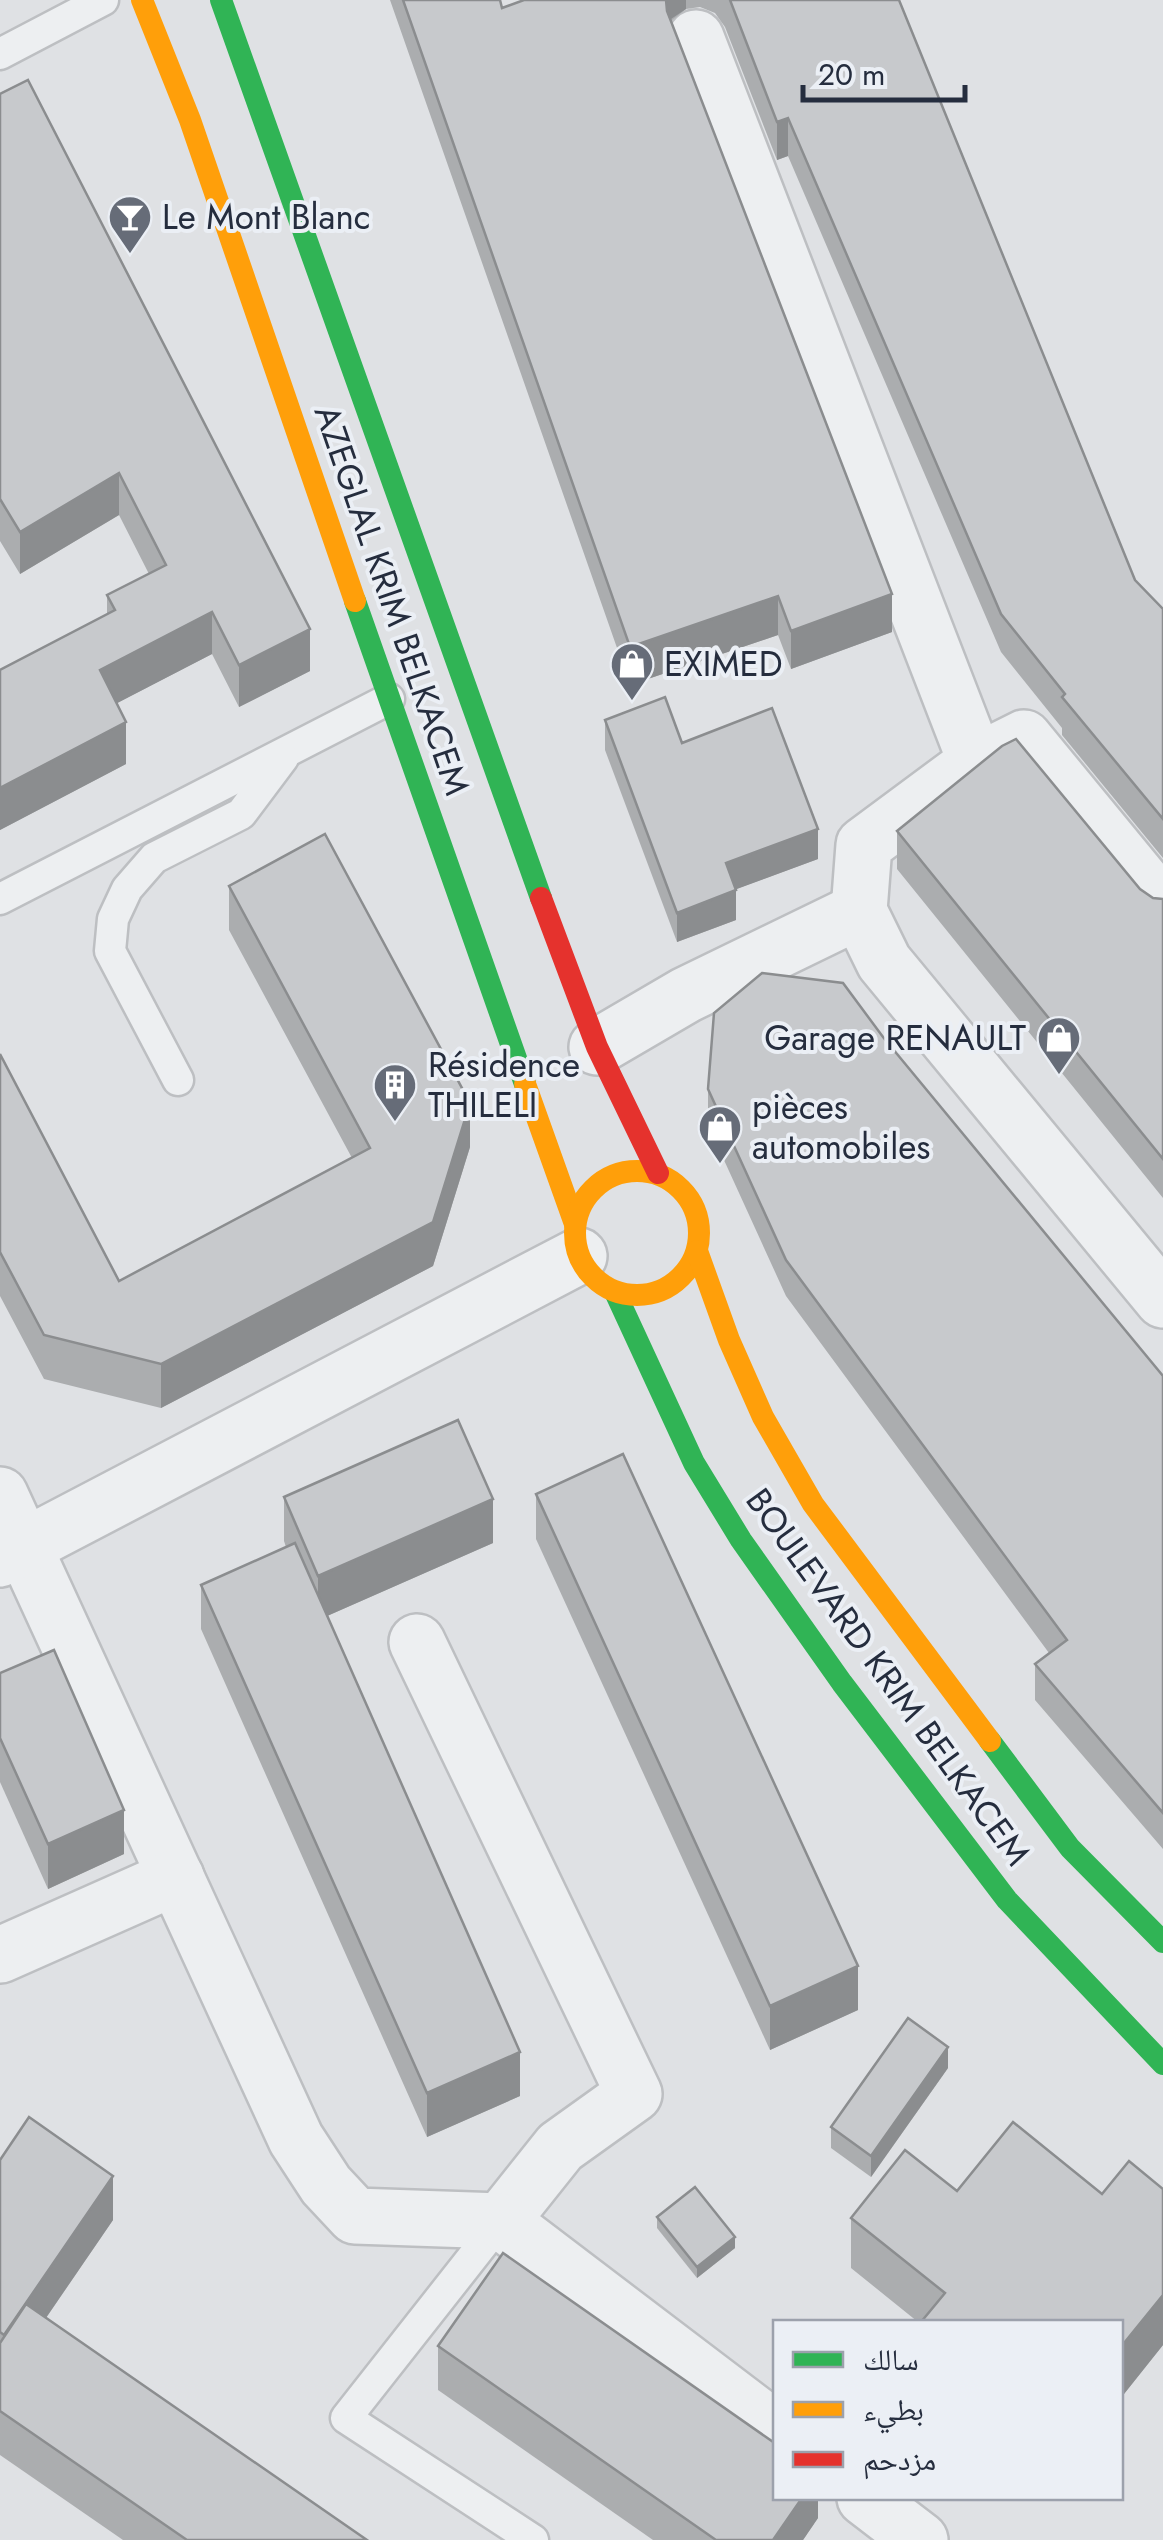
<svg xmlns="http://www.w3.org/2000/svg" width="1163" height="2540" viewBox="0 0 1163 2540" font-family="Jost,'Noto Naskh Arabic',sans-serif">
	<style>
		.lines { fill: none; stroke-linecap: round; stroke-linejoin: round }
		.lane-casing { stroke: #bdbfc2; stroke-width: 35 }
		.street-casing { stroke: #bdbfc2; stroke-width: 60 }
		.lane { stroke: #edeff1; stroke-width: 30 }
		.street { stroke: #edeff1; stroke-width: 55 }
		.fast { stroke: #30b455; stroke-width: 22 }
		.slow { stroke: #ff9f0a; stroke-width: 22 }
		.jam { stroke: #e5322d; stroke-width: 22 }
		.wall { fill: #abadaf }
		.shaded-wall { fill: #8b8d8f }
		.building { fill: #c7c9cc; stroke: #8b8d8f; stroke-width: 2.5 }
		.labels { text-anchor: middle; stroke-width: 8; stroke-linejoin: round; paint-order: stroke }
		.poi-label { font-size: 35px; fill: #252d3e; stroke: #ebeff5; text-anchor: start }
		.street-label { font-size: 35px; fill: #252d3e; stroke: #ebeff5 }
	</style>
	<rect width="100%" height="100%" fill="#dfe1e4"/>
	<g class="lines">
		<!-- lane casing -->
		<g class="lane-casing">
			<g id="lane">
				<polyline points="0,54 103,0"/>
				<polyline points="0,899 389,699"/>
				<polyline points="178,1080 110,951 113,919 127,889 154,858 241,814 283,758"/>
				<polyline points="501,2221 346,2418 533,2540"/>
			</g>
		</g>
		<!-- street casing -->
		<g class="street-casing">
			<g id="street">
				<polyline points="696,38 976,762"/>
				<polyline points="1163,907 1024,738 976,762 864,845 859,911 884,962 1163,1300"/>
				<polyline points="597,1047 686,995 859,911"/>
				<polyline points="0,1495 296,2139 326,2185 355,2216 501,2221 560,2147 634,2094 417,1642"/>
				<polyline points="0,1559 579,1256"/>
				<polyline points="0,1955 176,1877"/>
				<polyline points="501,2221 776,2430"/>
				<polyline points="865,2498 920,2540"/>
			</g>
		</g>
		<!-- lane -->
		<use href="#lane" class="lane"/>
		<!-- street -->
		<use href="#street" class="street"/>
		<!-- fast -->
		<g class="fast">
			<polyline points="221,0 541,898"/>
			<polyline points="355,601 525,1084"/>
			<polyline points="615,1292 694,1463 741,1540 842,1683 1007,1900 1163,2064"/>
			<polyline points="990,1741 1070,1848 1163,1942"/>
		</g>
		<!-- slow -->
		<g class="slow">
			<polyline points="142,0 190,120 355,601"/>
			<polyline points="525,1084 575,1224"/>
			<circle cx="637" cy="1233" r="62"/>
			<polyline points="697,1251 729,1340 763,1417 813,1504 990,1741"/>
		</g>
		<!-- jam -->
		<polyline class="jam" points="541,898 597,1047 658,1173"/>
	</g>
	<!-- wall -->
	<g class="wall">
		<polygon points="390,0 500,0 502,8 524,0 899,0 1135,580 1163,609 1163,858 1062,735 1062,728 1001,652 788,156 777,160 725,27 715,13 700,7 686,9 671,21 892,632 791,669 778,635 630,685"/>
		<polygon points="0,94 310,671 239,707 212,654 117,703 126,764 0,830 0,670 107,614 107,595 149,574 119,515 20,574 0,541"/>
		<polygon points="605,720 682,743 818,859 736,889 736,920 677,942 605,750"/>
		<polygon points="897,831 1140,889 1153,898 1163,899 1163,1198 897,869"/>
		<polygon points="229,886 470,1147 433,1266 161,1408 44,1379 0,1296 0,1054 119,1281 352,1158 229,930"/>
		<polygon points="883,1037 1163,1376 1163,1849 1035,1700 1035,1664 1049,1653 786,1296 708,1125 708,1089"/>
		<polygon points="536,1494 858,2010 770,2050 536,1539"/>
		<polygon points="284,1497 493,1543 327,1616 520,2096 427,2137 201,1629 201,1585 286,1547 284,1541"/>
		<polygon points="0,1673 124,1854 48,1889 0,1782"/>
		<polygon points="948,2068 871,2177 831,2148 831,2127"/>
		<polygon points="0,2160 113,2220 46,2318 367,2540 123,2540 0,2455"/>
		<polygon points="1163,2189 1163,2345 1120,2399 1120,2322 918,2322 851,2268 851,2218 957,2191 1102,2194"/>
		<polygon points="657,2217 735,2248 697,2278 657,2228"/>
		<polygon points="438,2346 818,2498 818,2518 803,2540 653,2540 438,2390"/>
	</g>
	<!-- shaded-wall -->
	<g class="shaded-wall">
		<polygon points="665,0 686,0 686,9 671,19 665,34"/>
		<polygon points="788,118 788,156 777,160 777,122"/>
		<polygon points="119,473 119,515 20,574 20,532"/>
		<polygon points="892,594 892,632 791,669 791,631"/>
		<polygon points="778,596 778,635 630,685 630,647"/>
		<polygon points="212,612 212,654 100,712 100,670"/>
		<polygon points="310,629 310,671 239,707 239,665"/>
		<polygon points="126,722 126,764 0,830 0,788"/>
		<polygon points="818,829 818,859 726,893 726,863"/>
		<polygon points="736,890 736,920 677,942 677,913"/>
		<polygon points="470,1103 470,1147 433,1266 161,1408 161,1364"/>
		<polygon points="493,1499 493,1543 318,1620 318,1576"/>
		<polygon points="124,1810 124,1854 48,1889 48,1844"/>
		<polygon points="858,1966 858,2010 770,2050 770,2006"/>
		<polygon points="948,2047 948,2068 871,2177 871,2156"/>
		<polygon points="520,2052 520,2096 427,2137 427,2093"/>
		<polygon points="113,2176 113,2220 4,2379 4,2335"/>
		<polygon points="735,2237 735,2248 697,2278 697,2267"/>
		<polygon points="1163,2295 1163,2345 1120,2399 1120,2348"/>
		<polygon points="802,2498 818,2498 818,2518 803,2540 773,2540"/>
	</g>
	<!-- building -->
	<g class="building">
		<polygon points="403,0 500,0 502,8 524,0 666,0 667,11 892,594 791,631 778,596 630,647"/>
		<polygon points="730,0 899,0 1135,580 1163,609 1163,819 1062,697 1065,694 1001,614 788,118 777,122"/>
		<polygon points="28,80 310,629 239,665 212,612 100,670 126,722 0,788 0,670 115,610 107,595 166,565 119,473 20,532 0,499 0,94"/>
		<polygon points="665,697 682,743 772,708 818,829 726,863 736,890 677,913 605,720"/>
		<polygon points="1016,739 1140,889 1153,898 1163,899 1163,1159 897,831 1002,746"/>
		<polygon points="325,834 470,1103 433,1222 161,1364 44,1335 0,1252 0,1054 119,1281 370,1148 229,886"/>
		<polygon points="762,973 843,983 883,1037 1163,1376 1163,1813 1035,1664 1067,1640 786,1260 708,1089 714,1013"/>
		<polygon points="458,1420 493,1499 318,1576 284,1497"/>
		<polygon points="623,1454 858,1966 770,2006 536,1494"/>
		<polygon points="295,1543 520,2052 427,2093 201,1585"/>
		<polygon points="54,1650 124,1810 48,1844 0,1738 0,1673"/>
		<polygon points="908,2018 948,2047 871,2156 831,2127"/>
		<polygon points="29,2117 113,2176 4,2335 0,2332 0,2160"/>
		<polygon points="1013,2122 1102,2194 1129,2161 1163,2189 1163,2295 1120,2348 1120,2322 921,2322 945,2293 851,2218 905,2150 957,2191"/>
		<polygon points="695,2187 735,2237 697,2267 657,2217"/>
		<polygon points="503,2253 776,2444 776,2498 802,2498 773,2540 716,2540 438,2346"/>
		<polygon points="26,2304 367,2540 187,2540 0,2411 0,2343"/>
	</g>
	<!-- icons -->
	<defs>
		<g id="bar-pin" transform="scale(2.25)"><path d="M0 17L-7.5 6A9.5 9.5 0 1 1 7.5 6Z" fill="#666c78" stroke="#ebeff5"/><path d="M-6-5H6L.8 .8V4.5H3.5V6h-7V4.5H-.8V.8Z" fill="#fff"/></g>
		<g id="shop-pin" transform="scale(2.25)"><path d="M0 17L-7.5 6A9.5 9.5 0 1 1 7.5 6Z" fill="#666c78" stroke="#ebeff5"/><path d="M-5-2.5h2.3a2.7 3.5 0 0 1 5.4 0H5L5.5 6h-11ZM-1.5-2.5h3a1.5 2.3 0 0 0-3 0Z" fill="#fff"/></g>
		<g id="building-pin" transform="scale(2.25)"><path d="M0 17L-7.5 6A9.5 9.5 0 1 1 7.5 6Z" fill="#666c78" stroke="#ebeff5"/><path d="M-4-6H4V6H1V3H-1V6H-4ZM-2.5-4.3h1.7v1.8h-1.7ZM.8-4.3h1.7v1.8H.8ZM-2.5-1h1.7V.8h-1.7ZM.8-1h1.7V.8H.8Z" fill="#fff"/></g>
	</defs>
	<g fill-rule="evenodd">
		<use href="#bar-pin" x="130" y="217"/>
		<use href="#shop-pin" x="632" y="664"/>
		<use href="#shop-pin" x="1059" y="1038"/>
		<use href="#building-pin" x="395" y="1085"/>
		<use href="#shop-pin" x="720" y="1127"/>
	</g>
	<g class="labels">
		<!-- poi labels -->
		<g class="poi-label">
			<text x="162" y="229">Le Mont Blanc</text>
			<text x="664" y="676">EXIMED</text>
			<text x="1026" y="1050" text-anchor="end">Garage RENAULT</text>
			<text x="428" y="1077">Résidence<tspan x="428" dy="40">THILELI</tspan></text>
			<text x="752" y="1119">pièces<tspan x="752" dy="40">automobiles</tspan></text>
		</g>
		<!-- street labels -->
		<g class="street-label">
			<text transform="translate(392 600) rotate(71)" y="12">AZEGLAL KRIM BELKACEM</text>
			<text transform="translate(888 1677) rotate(54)" y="12">BOULEVARD KRIM BELKACEM</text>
		</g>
	</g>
	<!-- legend -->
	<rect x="773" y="2320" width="350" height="180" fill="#ebeff5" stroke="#9ca1ac" stroke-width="2.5"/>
	<rect x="793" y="2352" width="50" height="15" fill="#30b455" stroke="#9ca1ac" stroke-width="2.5"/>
	<text x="863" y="2370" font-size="30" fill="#252d3e">سالك</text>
	<rect x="793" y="2402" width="50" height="15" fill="#ff9f0a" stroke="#9ca1ac" stroke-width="2.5"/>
	<text x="863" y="2420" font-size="30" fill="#252d3e">بطيء</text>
	<rect x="793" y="2452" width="50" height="15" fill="#e5322d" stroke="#9ca1ac" stroke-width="2.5"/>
	<text x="863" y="2470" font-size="30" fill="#252d3e">مزدحم</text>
	<!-- scale -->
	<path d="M803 85v15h162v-15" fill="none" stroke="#252d3e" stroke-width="5"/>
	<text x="818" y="85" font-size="30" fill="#252d3e" stroke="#ebeff5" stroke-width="8" paint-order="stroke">20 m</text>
</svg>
